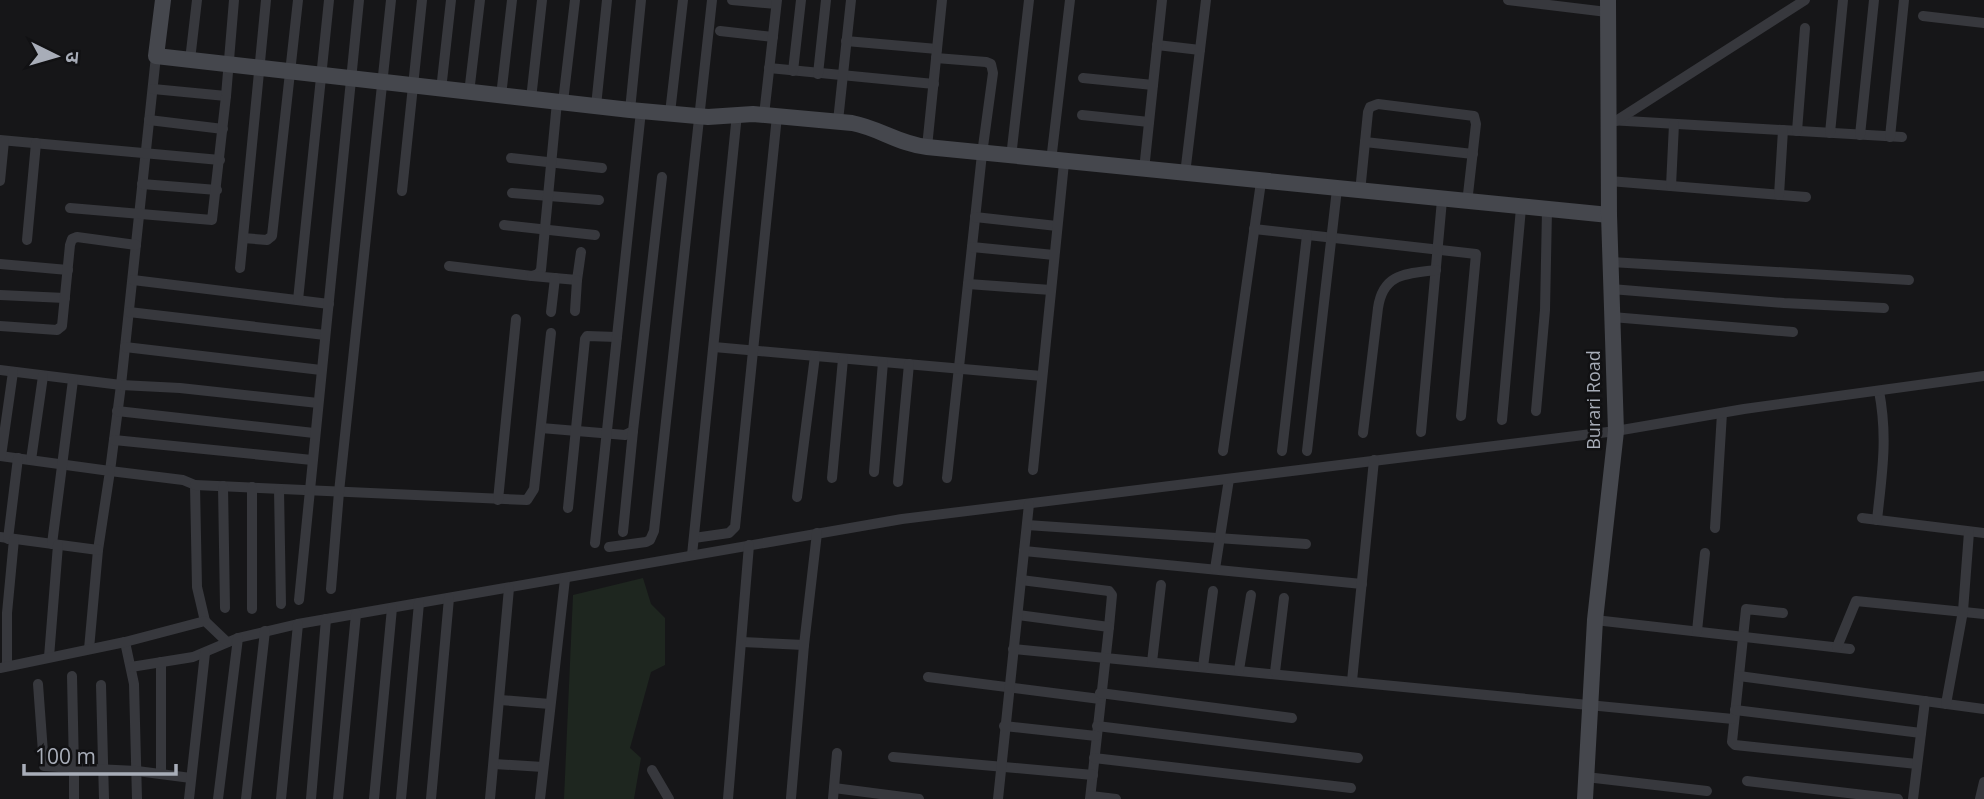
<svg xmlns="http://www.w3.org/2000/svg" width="1984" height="799" viewBox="0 0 1984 799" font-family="'Open Sans','Noto Sans Devanagari',sans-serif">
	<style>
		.green { fill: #1e261f }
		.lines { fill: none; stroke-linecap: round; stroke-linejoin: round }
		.street { stroke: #37383d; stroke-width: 10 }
		.secondary { stroke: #45474d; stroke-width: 16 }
		.labels { text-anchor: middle; stroke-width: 5; stroke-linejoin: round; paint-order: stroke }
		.street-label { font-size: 18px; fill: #a8adb8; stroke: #111113 }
	</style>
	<rect width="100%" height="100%" fill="#161618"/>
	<!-- green -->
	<polygon class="green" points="643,578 651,604 665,618 665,665 651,672 630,748 641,758 634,799 564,799 573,595"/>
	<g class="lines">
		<!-- street -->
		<g class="street">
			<polyline points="732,0 776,4"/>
			<polyline points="1508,0 1607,12"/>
			<polyline points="1923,16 1984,23"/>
			<polyline points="720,31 773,37"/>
			<polyline points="846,41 937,49"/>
			<polyline points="1157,45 1200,50"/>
			<polyline points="156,56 121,385 110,471 183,480 195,485 197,587 205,621"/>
			<polyline points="936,58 986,62 991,64 993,73 982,154 947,478"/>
			<polyline points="190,60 197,0"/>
			<polyline points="769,68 934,84"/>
			<polyline points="793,71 801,0"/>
			<polyline points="818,74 826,0"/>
			<polyline points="1083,78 1153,85"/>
			<polyline points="153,89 226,96"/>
			<polyline points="441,90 451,0"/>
			<polyline points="469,93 480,0"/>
			<polyline points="501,96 512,0"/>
			<polyline points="531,99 542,0"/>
			<polyline points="563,102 575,0"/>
			<polyline points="596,106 607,0"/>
			<polyline points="630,110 641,0"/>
			<polyline points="670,113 683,0"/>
			<polyline points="764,115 777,0"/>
			<polyline points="1082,115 1149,122"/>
			<polyline points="149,120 223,129"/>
			<polyline points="1609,120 1902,137"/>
			<polyline points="838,121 851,0"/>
			<polyline points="1616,121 1805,0"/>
			<polyline points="1797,131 1805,28"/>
			<polyline points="1830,133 1843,0"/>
			<polyline points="1860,135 1874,0"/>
			<polyline points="1890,137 1904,0"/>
			<polyline points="0,140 220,160"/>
			<polyline points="1365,142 1473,154"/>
			<polyline points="927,147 942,0"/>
			<polyline points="1011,157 1029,0"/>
			<polyline points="511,158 602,168"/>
			<polyline points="1051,161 1070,0"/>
			<polyline points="1144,170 1162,0"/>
			<polyline points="1185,174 1206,0"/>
			<polyline points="0,181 4,141"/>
			<polyline points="1609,181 1806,197"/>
			<polyline points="142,184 217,190"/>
			<polyline points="1671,186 1674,124"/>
			<polyline points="402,191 422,0"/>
			<polyline points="1360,192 1368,112 1370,107 1378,104 1474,116 1476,124 1467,203"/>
			<polyline points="512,193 599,200"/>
			<polyline points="1779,195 1783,130"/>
			<polyline points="70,208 212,220 226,96 234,0"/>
			<polyline points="975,217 1057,226"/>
			<polyline points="504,225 595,235"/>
			<polyline points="1254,229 1476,254 1461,416"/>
			<polyline points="243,238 267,240 272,236 298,0"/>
			<polyline points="27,240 36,143"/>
			<polyline points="972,247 1054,255"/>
			<polyline points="1611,262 1909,280"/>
			<polyline points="0,264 68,270"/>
			<polyline points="449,266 532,276 538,274 541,270 557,102"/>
			<polyline points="240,268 266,0"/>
			<polyline points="532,276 577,280 581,252"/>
			<polyline points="133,280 329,304"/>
			<polyline points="968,284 1051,290"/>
			<polyline points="1611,289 1784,303 1884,308"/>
			<polyline points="0,295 65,298"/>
			<polyline points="298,300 329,0"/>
			<polyline points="575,311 577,280"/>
			<polyline points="129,312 325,335"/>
			<polyline points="551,312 555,278"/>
			<polyline points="1612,317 1793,332"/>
			<polyline points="0,326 57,330 62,326 70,245 72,239 77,237 136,245"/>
			<polyline points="125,347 321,370"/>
			<polyline points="714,347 1042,376"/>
			<polyline points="0,370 121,385 180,388 318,403"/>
			<polyline points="117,411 314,433"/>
			<polyline points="1536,411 1545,310 1547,210"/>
			<polyline points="1502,420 1521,208"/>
			<polyline points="541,428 625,435 633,431 662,177"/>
			<polyline points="1421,432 1442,200"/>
			<path d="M 1363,433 L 1378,308 C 1383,273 1406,274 1436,270"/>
			<polyline points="114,440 312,460"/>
			<polyline points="1223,451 1261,182"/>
			<polyline points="1282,451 1307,235"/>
			<polyline points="1307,451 1337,189"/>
			<polyline points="0,456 110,471 98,550 89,649"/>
			<polyline points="1,456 13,372"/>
			<polyline points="31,460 43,376"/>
			<polyline points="1033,470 1064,163"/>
			<polyline points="874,472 883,362"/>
			<polyline points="832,478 843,359"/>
			<polyline points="898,482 909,364"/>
			<polyline points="195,485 527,500 534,489 551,333"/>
			<polyline points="223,486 225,608"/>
			<polyline points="252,487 252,609"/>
			<polyline points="279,489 281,604"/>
			<polyline points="797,497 815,356"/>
			<polyline points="498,500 516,319"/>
			<polyline points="568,508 585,339 587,336 617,337"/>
			<polyline points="1862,518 1984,533"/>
			<path d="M 1877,520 C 1882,473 1888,438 1879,391"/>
			<polyline points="1027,525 1306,544"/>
			<polyline points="1715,528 1722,413"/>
			<polyline points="623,532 633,431"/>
			<polyline points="0,537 98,550"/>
			<polyline points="694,538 729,533 735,527 777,116"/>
			<polyline points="8,539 18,458"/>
			<polyline points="595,543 641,111"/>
			<polyline points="52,544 73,380"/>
			<polyline points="609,547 646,542 650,540 654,531 712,0"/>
			<polyline points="1024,551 1362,584"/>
			<polyline points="692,555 737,114"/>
			<polyline points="1215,569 1229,479"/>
			<polyline points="1021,580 1109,591 1112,595 1109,627"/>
			<polyline points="331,589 339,492 391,0"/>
			<polyline points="299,600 359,0"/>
			<polyline points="1783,613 1746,609 1732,742 1735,745 1917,764"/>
			<polyline points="1018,615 1109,627 1090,799"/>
			<polyline points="1595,620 1850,649"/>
			<polyline points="1697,631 1705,553"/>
			<polyline points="125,642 134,684 137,799"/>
			<polyline points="742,642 804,645"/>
			<polyline points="1837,647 1856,601 1984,614"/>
			<polyline points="1013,649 1733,719"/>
			<polyline points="49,657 58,545"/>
			<polyline points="161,662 161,774"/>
			<polyline points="1152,662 1161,585"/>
			<polyline points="7,666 7,613 14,539"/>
			<polyline points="131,667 193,657 238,638 298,624 902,519 1616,431 1744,409 1984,376"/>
			<polyline points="1203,667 1213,591"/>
			<polyline points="0,668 125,642 205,621 227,642"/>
			<polyline points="1239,670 1251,595"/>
			<polyline points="1275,672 1284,598"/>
			<polyline points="1739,676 1984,709"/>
			<polyline points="928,677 1100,699"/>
			<polyline points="1352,681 1374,460"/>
			<polyline points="38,684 44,766 74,768 72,676"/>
			<polyline points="101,685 104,799"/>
			<polyline points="1100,693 1292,718"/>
			<polyline points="500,700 550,704"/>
			<polyline points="1946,704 1963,611 1969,532"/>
			<polyline points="1735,710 1921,733"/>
			<polyline points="1004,726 1096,736"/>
			<polyline points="1097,726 1358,758"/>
			<polyline points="893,757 1093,775"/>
			<polyline points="1094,758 1351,788"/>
			<polyline points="494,764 543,767"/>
			<polyline points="652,770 669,799"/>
			<polyline points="1586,777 1707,791"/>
			<polyline points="1747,781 1898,799"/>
			<polyline points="834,788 919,799"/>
			<polyline points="1091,796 1116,799"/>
			<polyline points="791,798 804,645 817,533"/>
			<polyline points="74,799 74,768 137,771 191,778"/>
			<polyline points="189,799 205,653"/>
			<polyline points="218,799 238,638"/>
			<polyline points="246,799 265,631"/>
			<polyline points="281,799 298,624"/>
			<polyline points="311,799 326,619"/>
			<polyline points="338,799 356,614"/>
			<polyline points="374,799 392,608"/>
			<polyline points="401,799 419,603"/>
			<polyline points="431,799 449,598"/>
			<polyline points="490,799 509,588"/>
			<polyline points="540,799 565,579"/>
			<polyline points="728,799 749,545"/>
			<polyline points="833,799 837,753"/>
			<polyline points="998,799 1029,504"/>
			<polyline points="1913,799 1925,701"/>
			<polyline points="1980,799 1984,782"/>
		</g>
		<!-- secondary -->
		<g class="secondary">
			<path d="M 163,0 L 156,56 L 630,110 L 708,117 L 753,114 L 852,123 C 879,128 899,144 927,147 L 1609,215"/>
			<polyline points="1585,799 1595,620 1616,431 1609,215 1608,0"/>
		</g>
	</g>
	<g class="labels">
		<!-- street labels -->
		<g class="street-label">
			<text transform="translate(1594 400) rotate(-90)" y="6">Burari Road</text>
		</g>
	</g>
	<!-- north arrow -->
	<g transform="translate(56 56) rotate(95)" stroke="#111113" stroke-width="5" paint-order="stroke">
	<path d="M0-5L12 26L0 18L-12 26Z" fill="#a8adb8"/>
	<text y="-10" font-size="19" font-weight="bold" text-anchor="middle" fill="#a8adb8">उ</text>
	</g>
	<!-- scale -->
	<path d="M24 764v10h152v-10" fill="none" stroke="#a8adb8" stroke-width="3.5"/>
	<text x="35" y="764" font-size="21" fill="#a8adb8" stroke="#111113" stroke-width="5" paint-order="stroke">100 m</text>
</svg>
